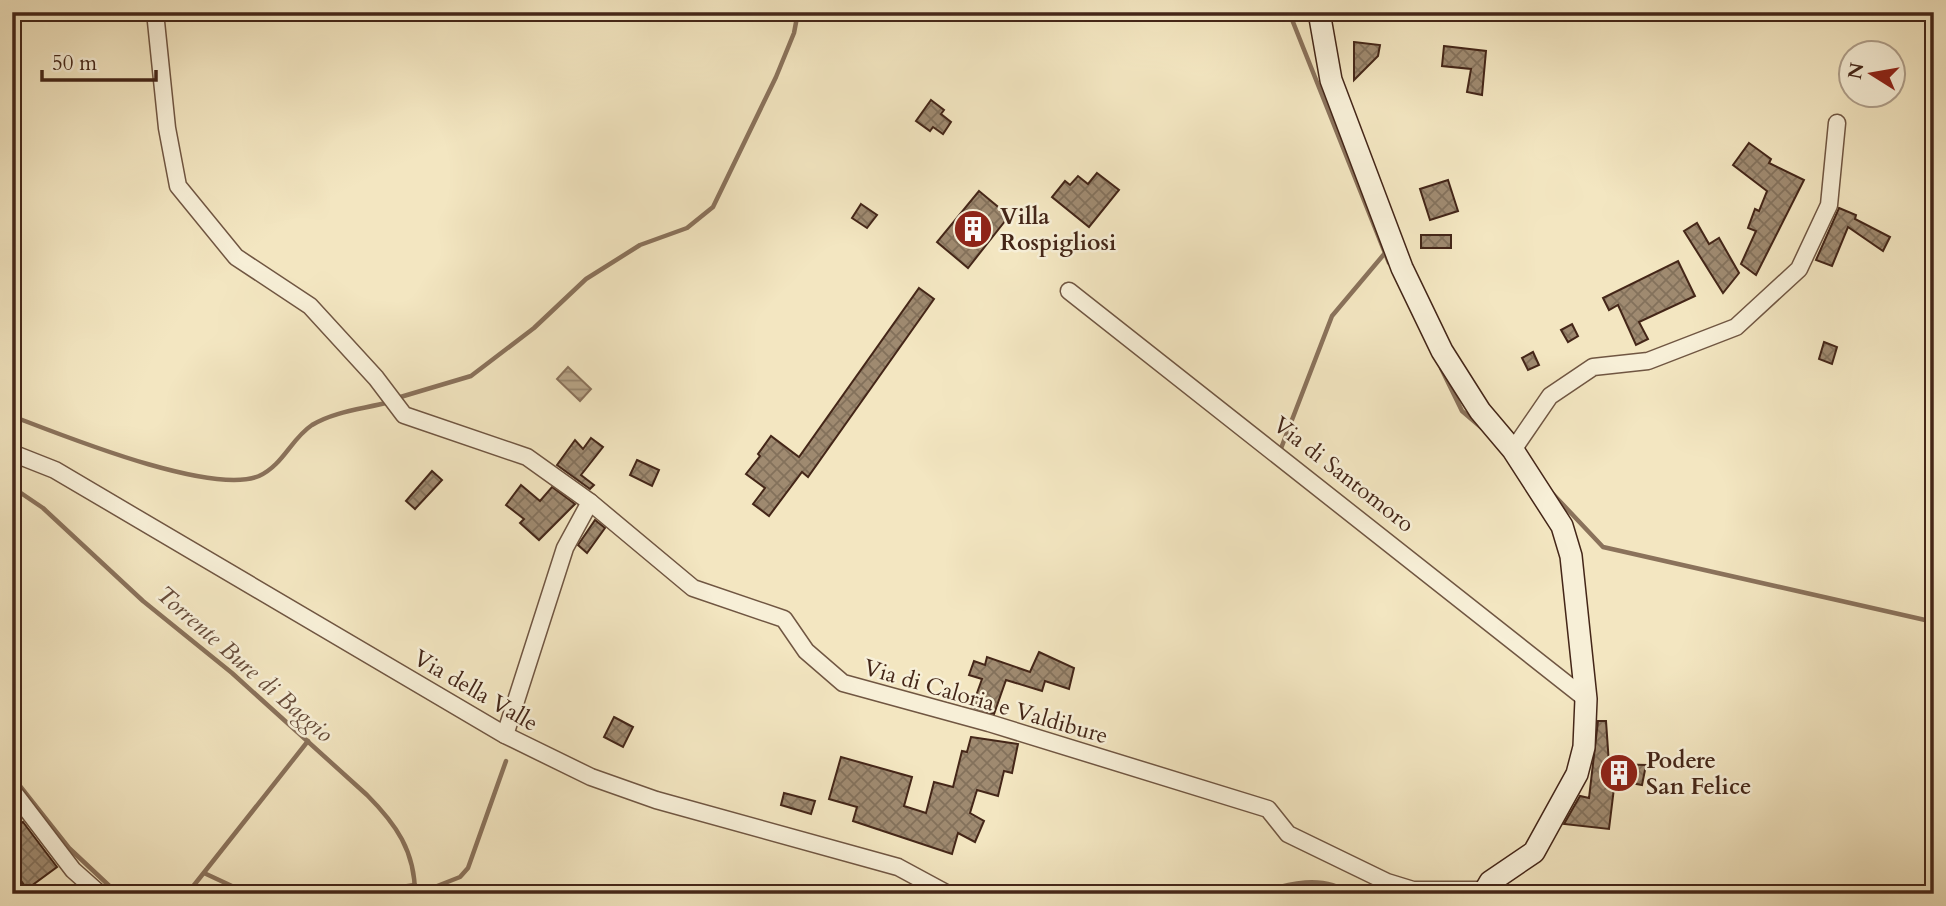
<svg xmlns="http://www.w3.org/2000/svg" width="1946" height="906" viewBox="0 0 1946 906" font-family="Cardo,serif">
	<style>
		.water { fill: url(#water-rules); stroke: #8a725b; stroke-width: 2 }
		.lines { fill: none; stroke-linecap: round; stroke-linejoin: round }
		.stream { stroke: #8a725b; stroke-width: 4.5 }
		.building { fill: url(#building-cross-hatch); stroke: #442618; stroke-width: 2 }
		.street-casing { stroke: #705642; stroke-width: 19 }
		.secondary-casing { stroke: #442618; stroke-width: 24 }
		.street { stroke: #f7efd7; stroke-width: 16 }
		.secondary { stroke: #f7efd7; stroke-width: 21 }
		.labels { text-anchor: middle; stroke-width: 5; stroke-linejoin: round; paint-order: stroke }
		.poi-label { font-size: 23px; font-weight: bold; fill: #442618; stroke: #f7efd7; text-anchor: start }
		.street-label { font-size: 23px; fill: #442618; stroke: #f7efd7 }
		.water-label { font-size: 24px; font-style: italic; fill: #674c3a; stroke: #f7efd7 }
	</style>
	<defs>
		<pattern id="water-rules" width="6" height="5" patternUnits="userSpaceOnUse" patternTransform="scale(1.75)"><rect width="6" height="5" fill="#b8a588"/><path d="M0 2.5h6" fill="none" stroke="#97866e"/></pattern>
		<pattern id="building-cross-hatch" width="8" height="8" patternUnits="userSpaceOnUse" patternTransform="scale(1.75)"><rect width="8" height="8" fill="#9f8a70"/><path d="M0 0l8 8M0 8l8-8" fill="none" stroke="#83715b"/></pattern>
	</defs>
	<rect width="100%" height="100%" fill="#f3e6c1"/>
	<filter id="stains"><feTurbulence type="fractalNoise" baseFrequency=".00286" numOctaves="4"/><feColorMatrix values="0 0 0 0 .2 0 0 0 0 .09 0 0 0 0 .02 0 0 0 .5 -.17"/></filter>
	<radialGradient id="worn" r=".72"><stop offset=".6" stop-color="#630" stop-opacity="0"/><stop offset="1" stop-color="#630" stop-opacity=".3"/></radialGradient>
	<!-- water -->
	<polygon class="water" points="568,367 591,389 580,401 557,379"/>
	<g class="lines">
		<!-- stream -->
		<g class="stream">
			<polyline points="1289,12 1389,263"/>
			<polyline points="1441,368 1462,411 1483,429"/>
			<polyline points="397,398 471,376 534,328 586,279 640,245 687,228 713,207 776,77 794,33 798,12"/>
			<path d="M 12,416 C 62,435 211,496 259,476 C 283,465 291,439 312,425 C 335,411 364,409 389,402"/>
			<polyline points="1280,451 1332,316 1385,253"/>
			<path d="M 12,487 L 43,508 L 143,601 L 232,673 L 367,795 C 396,824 415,851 415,894"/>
			<polyline points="1553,494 1603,547 1934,622"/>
			<polyline points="12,776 69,848 118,894"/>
			<polyline points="204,873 249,894"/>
			<polyline points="187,894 308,741"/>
			<polyline points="353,894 415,885"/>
			<polyline points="417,894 460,877 468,868 506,761"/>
			<path d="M 1259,894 C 1286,883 1325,874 1349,894"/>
		</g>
	</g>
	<!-- building -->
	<g class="building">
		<polygon points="1354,42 1380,45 1378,56 1354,80"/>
		<polygon points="1444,46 1486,51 1482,95 1467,92 1471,69 1442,66"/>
		<polygon points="931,100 944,110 941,114 951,122 943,134 933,127 930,131 916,121"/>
		<polygon points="1749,143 1771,159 1769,163 1804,180 1756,275 1741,264 1756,231 1748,228 1755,209 1759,211 1767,191 1733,165"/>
		<polygon points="1097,173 1119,190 1089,227 1052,197 1065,181 1070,185 1078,176 1088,184"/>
		<polygon points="1448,180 1458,211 1430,220 1420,189"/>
		<polygon points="979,191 1009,216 968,268 937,242"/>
		<polygon points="861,204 877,215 867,228 852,218"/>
		<polygon points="1839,208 1856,215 1855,219 1890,237 1883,251 1848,227 1832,266 1816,260"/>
		<polygon points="1697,223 1709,244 1719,238 1739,273 1723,293 1684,231"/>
		<rect x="1421" y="235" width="30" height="13"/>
		<polygon points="1678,261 1695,296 1639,322 1648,339 1636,345 1618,305 1609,310 1603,298"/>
		<polygon points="919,288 934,299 808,477 802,472 769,516 753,504 765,488 746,474 760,456 758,454 771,436 799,457"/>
		<polygon points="1572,324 1578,336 1568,342 1561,330"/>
		<polygon points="1824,342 1837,347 1832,364 1819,359"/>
		<polygon points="1533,352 1539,365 1528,370 1522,358"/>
		<polygon points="591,438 603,447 581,475 594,485 590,489 557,465 575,440 583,449"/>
		<polygon points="637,460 659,470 652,486 630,475"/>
		<polygon points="432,471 442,480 415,509 406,501"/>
		<polygon points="521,485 540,501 552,487 575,504 539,540 520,523 524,519 506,505"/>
		<polygon points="595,520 605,528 587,553 578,545"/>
		<polygon points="1039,652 1074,668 1069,689 1045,681 1042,691 1006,680 994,714 972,707 982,679 969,675 974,661 985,665 987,657 1030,672"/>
		<polygon points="614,717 633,727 623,747 604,737"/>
		<polygon points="1598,721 1606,721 1609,764 1646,765 1642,785 1615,780 1609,829 1564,824 1580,796 1589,798"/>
		<polygon points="971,737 1018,744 1012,773 1004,771 998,796 977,790 970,813 984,821 975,842 958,833 952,854 853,821 857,807 829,799 841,757 912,777 904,806 926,813 934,782 953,787 962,751 967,752"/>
		<polygon points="784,793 815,801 811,814 781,805"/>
		<polygon points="23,822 57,867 27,889 12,868 12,830"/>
	</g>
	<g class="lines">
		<!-- street casing -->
		<g class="street-casing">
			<g id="street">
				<polyline points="155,12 167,128 178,186 236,257 310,306 376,378 404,415 527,457 590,502 693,588 784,619 806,651 843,683 989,723 1268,809 1288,834 1387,882 1413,890 1484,890"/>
				<polyline points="1069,291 1586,699"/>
				<polyline points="1513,450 1550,396 1593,367 1648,361 1736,327 1799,269 1829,205 1837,123"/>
				<polyline points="12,453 55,470 505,735 591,777 656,800 898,867 948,894"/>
				<polyline points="505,735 565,548 590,502"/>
				<polyline points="12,790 73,870 100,894"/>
			</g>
		</g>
		<!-- secondary casing -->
		<g class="secondary-casing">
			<polyline id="secondary" points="1319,12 1331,80 1402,268 1442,351 1480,411 1513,450 1562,526 1571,556 1586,699 1584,747 1577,774 1534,852 1490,882 1483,894"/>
		</g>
		<!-- street -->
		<use href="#street" class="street"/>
		<!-- secondary -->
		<use href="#secondary" class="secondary"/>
	</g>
	<!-- icons -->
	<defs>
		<g id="building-disc" transform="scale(2.0125)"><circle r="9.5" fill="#8f2418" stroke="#f7efd7"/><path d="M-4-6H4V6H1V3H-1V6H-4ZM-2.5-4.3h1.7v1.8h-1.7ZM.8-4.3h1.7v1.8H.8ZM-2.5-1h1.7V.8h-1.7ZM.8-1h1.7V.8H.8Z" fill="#fff"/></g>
	</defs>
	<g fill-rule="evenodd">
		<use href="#building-disc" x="973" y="229"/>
		<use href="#building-disc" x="1619" y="773"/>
	</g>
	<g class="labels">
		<!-- poi labels -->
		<g class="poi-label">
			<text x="1000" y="224">Villa<tspan x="1000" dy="26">Rospigliosi</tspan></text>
			<text x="1646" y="768">Podere<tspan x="1646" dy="26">San Felice</tspan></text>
		</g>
		<!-- street labels -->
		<g class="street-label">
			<text transform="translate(1344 474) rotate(38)" y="8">Via di Santomoro</text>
			<text transform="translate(476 690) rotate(30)" y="8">Via della Valle</text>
			<text transform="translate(986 701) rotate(16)" y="8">Via di Caloria e Valdibure</text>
		</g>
		<!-- water labels -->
		<g class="water-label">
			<text transform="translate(245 664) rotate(41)" y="8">Torrente Bure di Baggio</text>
		</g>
	</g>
	<!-- margin -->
	<rect width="1946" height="906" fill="none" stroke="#f3e6c1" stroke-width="42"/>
	<rect x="14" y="14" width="1918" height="878" fill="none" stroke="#442618" stroke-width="3.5"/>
	<rect x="21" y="21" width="1904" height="864" fill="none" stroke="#442618" stroke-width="2"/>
	<!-- north arrow -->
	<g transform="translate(1872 74) rotate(281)"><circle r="33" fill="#f7efd7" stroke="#af9f8b" stroke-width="2"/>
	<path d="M0-5L12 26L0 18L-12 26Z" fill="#8f2418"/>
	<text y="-10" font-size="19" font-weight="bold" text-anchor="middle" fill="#442618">N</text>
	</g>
	<!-- scale -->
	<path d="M42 70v10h114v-10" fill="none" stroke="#442618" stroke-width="3.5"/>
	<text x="52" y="70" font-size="21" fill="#442618" stroke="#f7efd7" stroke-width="5" paint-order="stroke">50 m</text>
	<rect width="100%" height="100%" filter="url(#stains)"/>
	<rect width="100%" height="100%" fill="url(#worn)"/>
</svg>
